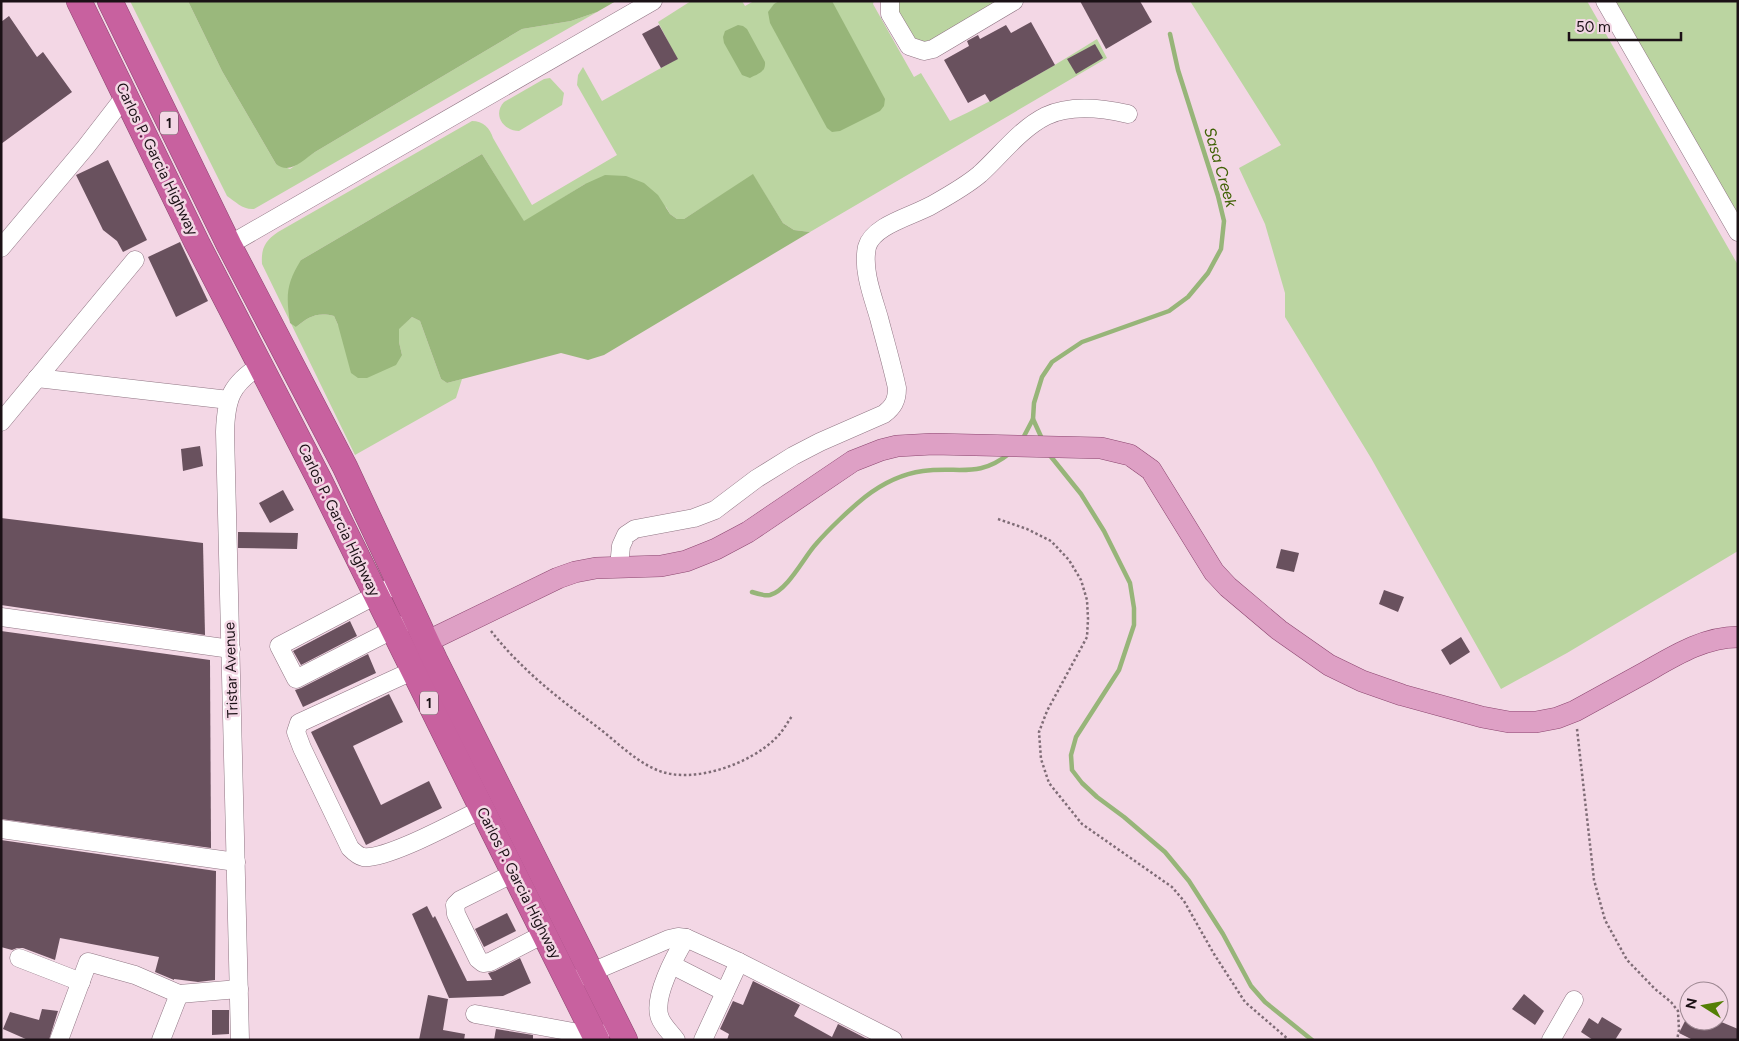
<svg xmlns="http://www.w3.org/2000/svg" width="1739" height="1041" viewBox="0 0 1739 1041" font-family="Figtree,sans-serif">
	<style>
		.green { fill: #bbd5a1 }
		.forest { fill: #9ab87c }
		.water { fill: #97b579 }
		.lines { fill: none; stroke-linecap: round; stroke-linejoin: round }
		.stream { stroke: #97b579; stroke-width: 4.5 }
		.building { fill: #69515e }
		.minor-casing { stroke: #907684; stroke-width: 19 }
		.major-casing { stroke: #8b456f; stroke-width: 22 }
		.highway-casing { stroke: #8b456f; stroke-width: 26 }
		.path { stroke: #7f6c76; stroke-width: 2.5; stroke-dasharray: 2.5 2.5; stroke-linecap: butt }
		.minor { stroke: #fff; stroke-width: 18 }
		.major { stroke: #dea0c5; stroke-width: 21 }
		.highway { stroke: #c8619f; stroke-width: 25 }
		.labels { text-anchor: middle; stroke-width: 5; stroke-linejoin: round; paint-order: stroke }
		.shield { fill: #f3d7e5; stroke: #5c4c54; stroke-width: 1 }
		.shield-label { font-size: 14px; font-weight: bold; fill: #1b1116 }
		.street-label { font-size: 15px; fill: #1b1116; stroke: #f3d7e5 }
		.water-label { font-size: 16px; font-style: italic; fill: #3f6104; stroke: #f3d7e5 }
	</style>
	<rect width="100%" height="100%" fill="#f3d7e5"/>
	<!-- green -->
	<g class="green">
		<path d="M 130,1 L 188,1 L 222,71 L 276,164 L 290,169 L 315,152 L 522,29 L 571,21 L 597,12 L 254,209 C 243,210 236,202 227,196 Z"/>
		<path d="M 691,1 L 742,1 L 745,6 L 754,1 L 874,1 L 873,4 L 914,77 L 921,73 L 950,121 C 1001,97 1049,69 1097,39 L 1107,58 L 810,232 L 794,230 L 783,223 L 753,175 L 684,219 L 677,219 L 670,214 L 666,207 L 585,184 L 524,222 L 482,154 L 301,260 L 296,327 C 309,317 316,312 334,316 L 338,325 L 402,355 L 399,342 L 398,329 L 412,317 L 420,321 L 441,379 L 447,383 L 462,379 L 456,398 L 355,455 L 262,264 C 261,248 265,241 278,232 L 472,121 C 483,121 490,128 493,138 L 532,205 L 617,155 L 577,85 L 578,75 L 583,67 L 602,101 L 677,59 L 658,22 Z"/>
		<polygon points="899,1 999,1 931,40 923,42 911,36 897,11"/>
		<polygon points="1190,1 1587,1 1738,265 1738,551 1567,653 1501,689 1371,458 1285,317 1285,293 1265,224 1239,168 1281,145"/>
		<polygon points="1613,1 1738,1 1738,219"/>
		<path d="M 550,78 L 564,93 L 562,105 L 519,131 C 504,131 492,115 504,102 L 544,79 Z"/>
	</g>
	<!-- forest -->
	<g class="forest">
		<path d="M 188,1 L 616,1 L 597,12 L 571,21 L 522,29 L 315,152 C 303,160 290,175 276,164 L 222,71 Z"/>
		<path d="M 482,154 L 524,221 L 585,184 L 605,175 L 626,176 L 644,183 L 658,195 L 670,214 L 677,219 L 684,219 L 753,174 L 783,223 L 794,230 L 810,232 L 604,355 L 588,360 L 561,353 L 447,383 L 441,379 L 420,321 L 412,317 L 399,329 L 399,342 L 402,355 L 396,365 L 367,378 L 358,378 L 351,373 L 338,325 L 334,316 C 316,312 309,317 296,327 L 290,323 C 286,296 286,284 301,260 Z"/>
	</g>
	<!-- water -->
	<g class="water">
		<polygon points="779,1 832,1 885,99 884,106 880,111 840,131 832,132 827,128 770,23 768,12 774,4"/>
		<path d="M 738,25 L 743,26 L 747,29 L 765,62 C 766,72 758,74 750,78 L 742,75 L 724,43 L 723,37 L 725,31 Z"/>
	</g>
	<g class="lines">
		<!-- stream -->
		<g class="stream">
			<polyline points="1022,440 1033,419"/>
			<polyline points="1043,441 1033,419 1034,403 1042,377 1052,362 1082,342 1169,311 1188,297 1208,273 1221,249 1224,221 1218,196 1178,70 1170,34"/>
			<polyline points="1048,453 1081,494 1104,531 1130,583 1134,608 1134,625 1119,670 1076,737 1071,755 1072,770 1082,783 1097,797 1124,817 1165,852 1189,881 1223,934 1251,986 1265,1002 1312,1040"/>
			<path d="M 752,592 C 758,594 764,596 770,595 C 788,590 804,557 816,544 C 828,530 850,509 865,497 C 883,483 901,474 923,471 C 959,466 978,479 1010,453"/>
		</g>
	</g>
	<!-- building -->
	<g class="building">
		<polygon points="1080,1 1140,1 1152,22 1106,49"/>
		<polygon points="9,16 37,57 43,52 72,92 1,144 1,22"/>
		<polygon points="1031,22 1055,65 990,102 985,94 968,103 944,60 969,46 967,41 978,35 980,39 1006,25 1011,33"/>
		<polygon points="659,25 678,59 661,68 642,34"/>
		<polygon points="1095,44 1103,58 1076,74 1067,59"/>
		<polygon points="108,160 147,240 123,252 117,241 103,230 76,175"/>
		<polygon points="180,242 208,301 176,317 148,257"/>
		<polygon points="200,446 203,466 183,471 181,449"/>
		<polygon points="283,490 294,510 270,523 259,503"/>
		<polygon points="1,518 203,543 205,635 1,605"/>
		<polygon points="238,532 298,533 297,549 238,548"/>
		<polygon points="1281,549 1299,553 1294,572 1276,568"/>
		<polygon points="1384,590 1404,597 1398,612 1379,604"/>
		<polygon points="350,621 357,636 301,665 293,651"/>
		<polygon points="1,631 210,660 211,848 1,819"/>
		<polygon points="1461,637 1470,652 1450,665 1441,650"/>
		<polygon points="368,654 376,673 303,707 295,690 301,688"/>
		<polygon points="389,694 403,722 353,746 381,805 429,781 442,808 366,845 311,732"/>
		<polygon points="1,840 216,871 215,980 198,982 174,979 174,980 155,972 159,957 60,938 55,960 23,948 17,948 12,950 1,947"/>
		<polygon points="427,906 433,918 435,916 467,981 492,980 488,973 495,971 520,958 531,983 503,996 449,998 412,914"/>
		<polygon points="507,913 516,931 484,947 475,929"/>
		<polygon points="753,981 800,1005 794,1016 832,1037 838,1024 869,1040 727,1040 729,1034 720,1029 733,1001 743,1005"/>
		<polygon points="1524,994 1544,1011 1535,1025 1512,1009"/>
		<polygon points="428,995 448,999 443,1030 465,1034 464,1040 419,1040"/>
		<polygon points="42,1009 58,1011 49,1040 28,1040 3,1029 10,1012 39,1020"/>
		<polygon points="212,1010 229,1010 229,1034 212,1035"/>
		<polygon points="1602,1017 1622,1029 1615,1040 1593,1040 1581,1032 1589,1018 1598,1024"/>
		<polygon points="1685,1021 1719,1021 1738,1029 1738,1040 1693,1040 1679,1033"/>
		<polygon points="496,1029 533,1035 533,1040 494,1040"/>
	</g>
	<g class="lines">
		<!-- minor casing -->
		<g class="minor-casing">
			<g id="minor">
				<polyline points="890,1 890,14 909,46 924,51 933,49 1014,1"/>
				<polyline points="1605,1 1738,232"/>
				<polyline points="229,245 653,1"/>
				<polyline points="1,248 85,148 126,95"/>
				<polyline points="37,378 229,400"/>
				<polyline points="1,422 135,260"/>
				<path d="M 619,567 L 621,546 L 626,535 L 635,529 L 694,518 L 715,510 L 756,479 L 793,456 L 820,442 L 884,414 C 893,407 897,401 897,388 C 892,365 885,341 879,318 C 873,297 862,270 867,247 C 873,225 913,216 932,205 C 948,196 966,186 980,174 C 1001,155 1020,129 1046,116 C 1071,104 1102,108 1128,114"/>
				<polyline points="399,583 279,646 296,679 402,625"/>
				<polyline points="1,617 231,649"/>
				<path d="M 423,666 L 299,723 L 296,732 L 302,748 L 350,848 C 354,852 358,856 363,857 C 387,860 457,821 482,809"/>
				<polyline points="1,829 236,862"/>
				<polyline points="514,873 460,900 455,905 456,914 478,959 483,963 490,962 544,934"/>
				<polyline points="19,958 81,982"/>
				<polyline points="672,965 725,992"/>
				<polyline points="580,977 669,939 678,937 686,938 739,962 893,1040"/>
				<polyline points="179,994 239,989"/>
				<polyline points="475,1014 595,1036 601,1033"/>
				<polyline points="59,1040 88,962 135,975 179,994"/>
				<polyline points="161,1040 179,994"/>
				<path d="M 240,1040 L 225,432 C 226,398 231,384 261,365"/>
				<path d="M 676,1040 C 671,1033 663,1026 660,1018 C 652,998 675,956 686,938"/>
				<polyline points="703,1040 739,962"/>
				<polyline points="1551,1040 1574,1000"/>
			</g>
		</g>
		<!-- major casing -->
		<g class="major-casing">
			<path id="major" d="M 426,642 L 558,578 L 575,572 L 596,568 L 661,566 L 686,561 L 716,549 L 748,532 L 853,461 L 881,450 L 897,446 L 933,444 L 1101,448 L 1130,455 L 1151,470 L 1214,572 L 1228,587 L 1279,630 L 1329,665 L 1362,681 L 1402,695 L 1482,717 L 1509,722 L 1536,722 L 1557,718 L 1575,711 C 1599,698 1622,685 1646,672 C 1674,656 1704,637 1738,637"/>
		</g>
		<!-- highway casing -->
		<g class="highway-casing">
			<g id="highway">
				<polyline points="79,1 197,243 319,479 482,809 597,1040"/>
				<polyline points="110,1 229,245 345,467 435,660 625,1040"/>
			</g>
		</g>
		<!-- path -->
		<g class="path">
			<polyline points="998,519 1027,529 1051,541 1069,560 1081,580 1087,600 1088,619 1087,637 1047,711 1039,732 1041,759 1049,783 1082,824 1172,887 1184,901 1214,954 1245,1002 1289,1040"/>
			<path d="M 491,631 C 519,667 555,696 592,723 C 613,738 633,760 657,770 C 692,785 751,764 777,737 C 783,731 787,723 792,716"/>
			<polyline points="1577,729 1594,880 1605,920 1627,960 1655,989 1671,1002 1678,1011 1679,1030 1677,1040"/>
		</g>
		<!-- minor -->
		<use href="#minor" class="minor"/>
		<!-- major -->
		<use href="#major" class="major"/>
		<!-- highway -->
		<use href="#highway" class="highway"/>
	</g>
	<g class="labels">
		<!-- shield labels -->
		<g class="shield">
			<rect x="160" y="111.5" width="18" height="23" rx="4"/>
			<rect x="420" y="691.5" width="18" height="23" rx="4"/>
		</g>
		<g class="shield-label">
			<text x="169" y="128">1</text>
			<text x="429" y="708">1</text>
		</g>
		<!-- street labels -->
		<g class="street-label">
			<text transform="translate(157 159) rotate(64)" y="5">Carlos P. Garcia Highway</text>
			<text transform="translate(339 520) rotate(64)" y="5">Carlos P. Garcia Highway</text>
			<text transform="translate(231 670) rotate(-92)" y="5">Tristar Avenue</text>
			<text transform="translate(519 883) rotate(63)" y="5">Carlos P. Garcia Highway</text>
		</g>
		<!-- water labels -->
		<g class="water-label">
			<text transform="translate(1221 167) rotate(74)" y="6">Sasa Creek</text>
		</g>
	</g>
	<!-- border -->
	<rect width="1739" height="1041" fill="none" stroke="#1b1116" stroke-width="5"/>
	<!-- north arrow -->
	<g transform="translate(1704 1006) rotate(281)"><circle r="24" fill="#f3d7e5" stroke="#9d8892"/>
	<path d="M0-4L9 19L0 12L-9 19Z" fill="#547f05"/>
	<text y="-8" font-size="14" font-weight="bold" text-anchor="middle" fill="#1b1116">N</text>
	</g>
	<!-- scale -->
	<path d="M1569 32v8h112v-8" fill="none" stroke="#1b1116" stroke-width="2.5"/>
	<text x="1576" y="32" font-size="15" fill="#1b1116" stroke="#f3d7e5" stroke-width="4" paint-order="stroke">50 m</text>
</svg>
